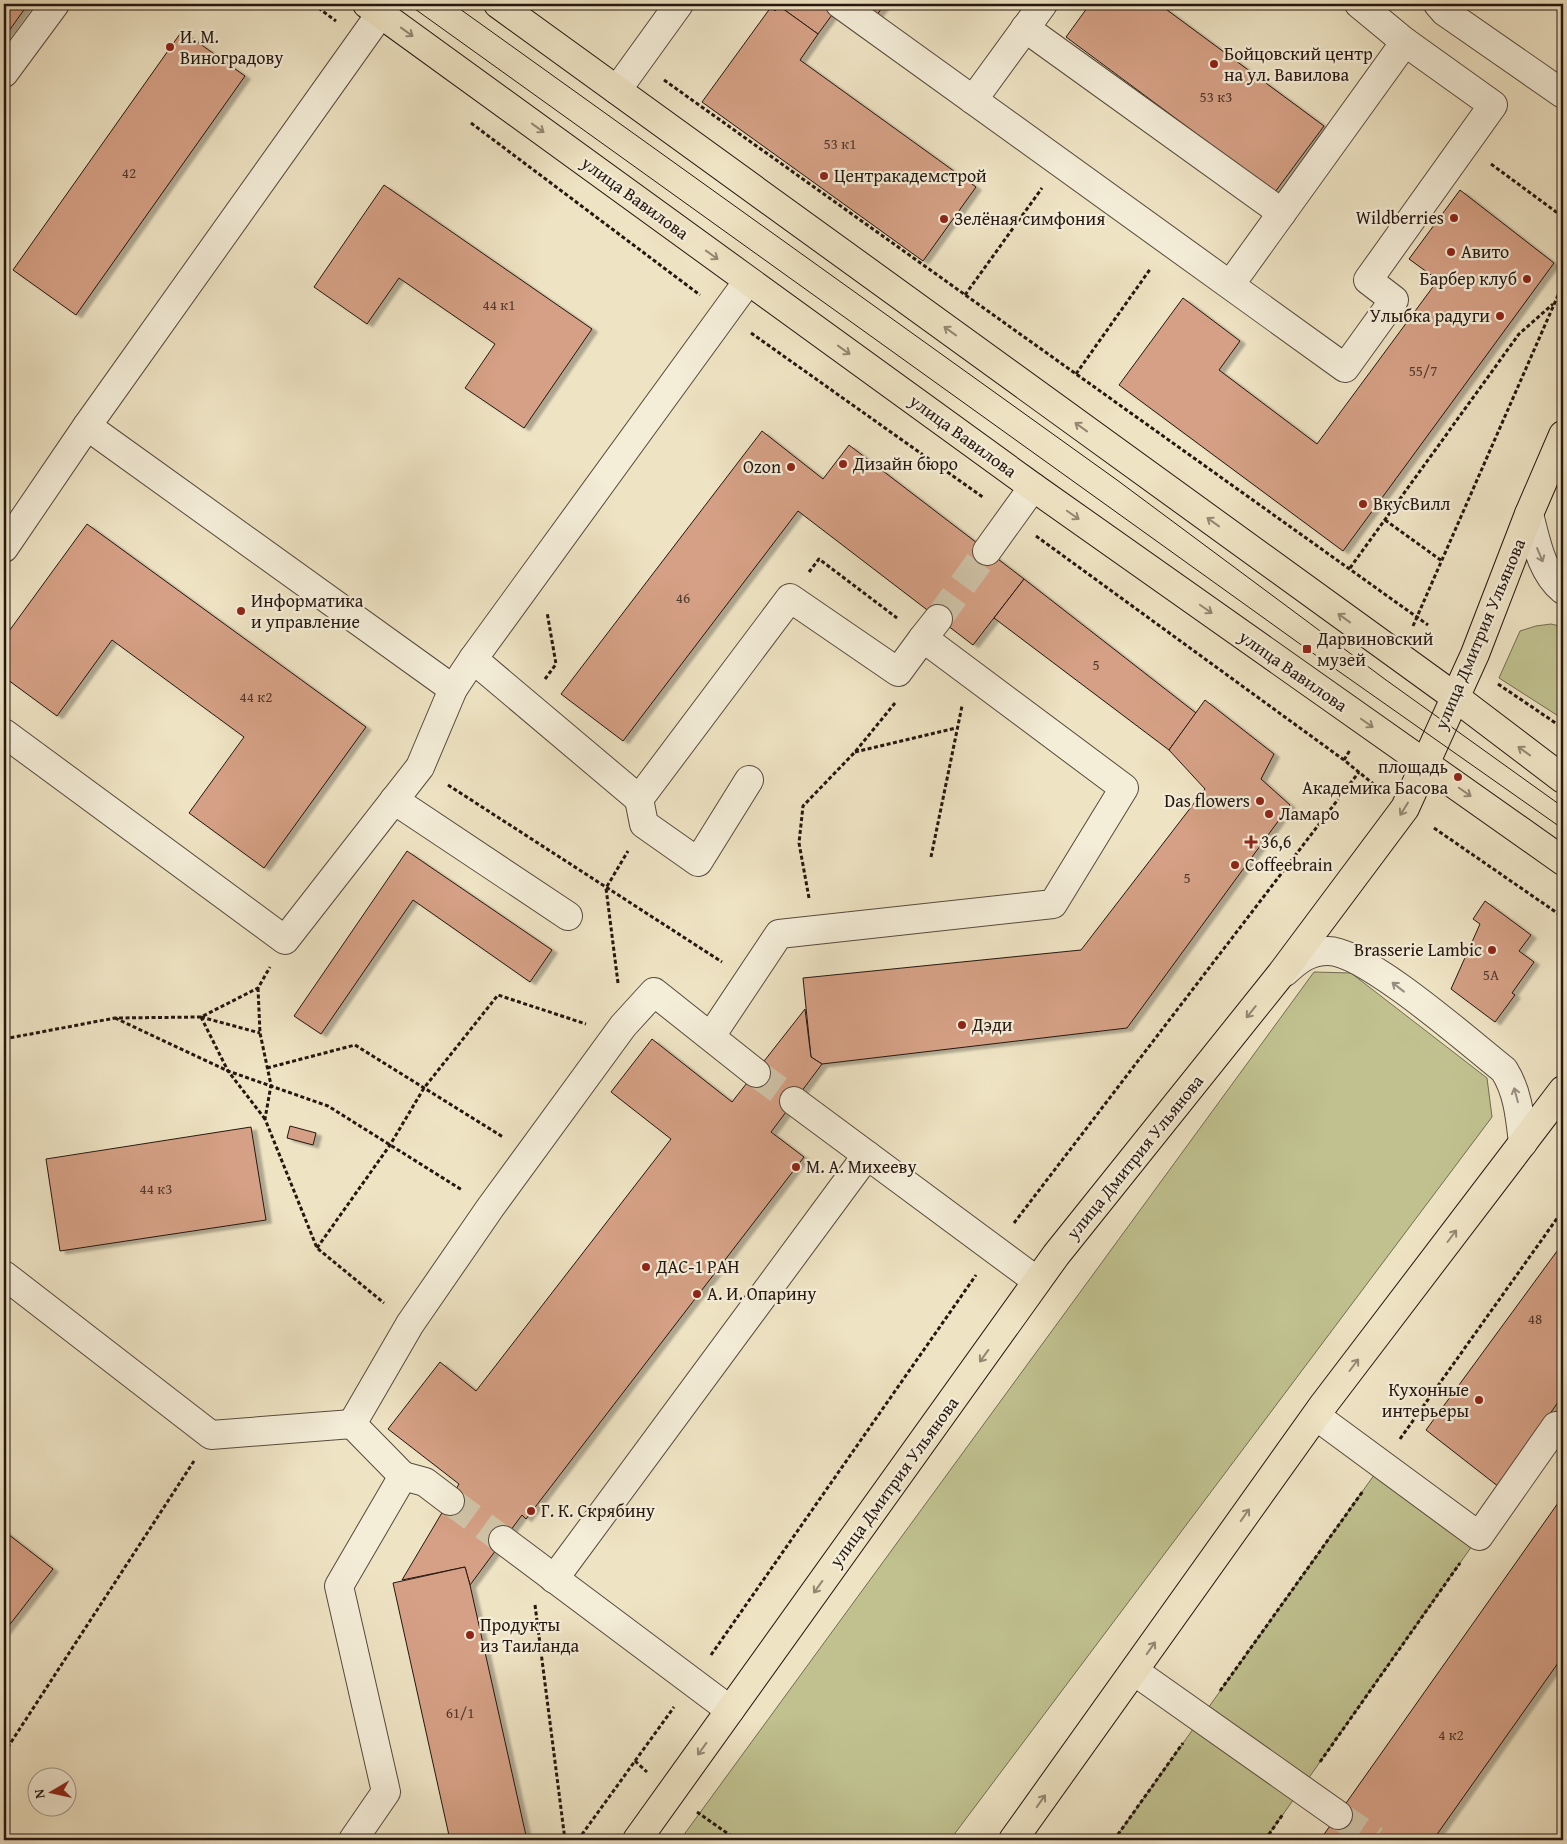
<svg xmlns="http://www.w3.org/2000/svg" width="1567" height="1844" viewBox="0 0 1567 1844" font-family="'Gentium Book Plus',serif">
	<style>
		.green { fill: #c0c18f; stroke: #726c50 }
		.building { fill: #d5a085; stroke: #251710; filter: url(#shadow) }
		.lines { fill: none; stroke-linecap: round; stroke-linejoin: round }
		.minor-tunnel { stroke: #d0c4a8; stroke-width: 28; stroke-dasharray: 28 14; stroke-linecap: butt }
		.minor-casing { stroke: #574a3d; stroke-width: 30 }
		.major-casing { stroke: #251710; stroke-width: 30 }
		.path { stroke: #251710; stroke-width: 3; stroke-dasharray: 4 2.5; stroke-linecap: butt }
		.minor { stroke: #f4edd8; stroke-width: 28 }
		.major { stroke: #eee3c3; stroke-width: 28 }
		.tram { stroke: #251710; stroke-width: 1 }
		.oneway { stroke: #948772 }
		.oneway2 { stroke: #978d7e }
		.poi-dot { fill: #8f2418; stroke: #f4edd8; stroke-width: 2 }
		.labels { text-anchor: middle; stroke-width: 4.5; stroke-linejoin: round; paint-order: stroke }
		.number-label { font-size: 15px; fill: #51392d }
		.poi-label { font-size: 18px; fill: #251710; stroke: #f4edd8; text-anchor: start }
		.street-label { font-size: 18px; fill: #251710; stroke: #f4edd8 }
	</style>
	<defs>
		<filter id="shadow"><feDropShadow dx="5.5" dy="3" stdDeviation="1" flood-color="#0004"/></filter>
	</defs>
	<rect width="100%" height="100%" fill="#eee3c3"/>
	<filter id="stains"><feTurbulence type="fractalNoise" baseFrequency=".004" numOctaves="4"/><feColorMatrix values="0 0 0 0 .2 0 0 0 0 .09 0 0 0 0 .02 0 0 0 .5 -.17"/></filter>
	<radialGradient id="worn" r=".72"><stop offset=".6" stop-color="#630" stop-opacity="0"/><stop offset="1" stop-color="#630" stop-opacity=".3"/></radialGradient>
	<!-- green -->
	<g class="green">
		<polygon points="1551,624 1563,627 1563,719 1499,678 1520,631 1536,626"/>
		<polygon points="1314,972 1351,973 1487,1078 1492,1117 950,1840 680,1840"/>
		<polygon points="1382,1464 1479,1536 1265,1840 1114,1840"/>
	</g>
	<!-- building -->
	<g class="building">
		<polygon points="4,4 28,4 4,38"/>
		<polygon points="781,4 840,4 818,34 779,6"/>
		<polygon points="859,4 885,4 876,16"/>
		<polygon points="1090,4 1159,4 1324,126 1275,192 1066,37"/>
		<polygon points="779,6 818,34 800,60 976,187 923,261 702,102 771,7 775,11"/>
		<polygon points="182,31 245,76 76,315 13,270"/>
		<polygon points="384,185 592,329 524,428 465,388 495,344 399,278 367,324 314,287"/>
		<polygon points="1460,190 1554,263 1343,551 1119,385 1183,298 1240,341 1219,370 1317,444 1438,280 1409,259"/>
		<polygon points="762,431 823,479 849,445 1024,579 973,645 798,511 623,741 561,694"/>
		<polygon points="87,524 366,727 264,868 189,813 244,737 112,640 57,716 4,677 4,638"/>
		<polygon points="1024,579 1196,713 1169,750 994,618"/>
		<polygon points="1205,700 1274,754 1261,779 1290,805 1127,1028 822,1064 811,1057 803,978 1081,950 1205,789 1169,750"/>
		<polygon points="407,851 552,950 530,982 413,900 321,1034 294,1016"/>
		<polygon points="1485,901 1531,935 1519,951 1534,962 1512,993 1515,995 1495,1022 1451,989 1480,924 1473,919"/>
		<polygon points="805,1009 811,1057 822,1064 771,1132 804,1157 526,1519 522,1515 470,1585 465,1567 402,1580 459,1484 388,1429 440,1362 476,1391 671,1139 611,1092 652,1039 732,1102"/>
		<polygon points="290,1126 316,1133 313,1145 287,1138"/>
		<polygon points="251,1127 266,1220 60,1251 46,1159"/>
		<polygon points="1563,1243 1563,1395 1499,1487 1426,1430"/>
		<polygon points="1563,1496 1563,1656 1433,1840 1320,1840"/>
		<polygon points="4,1531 53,1569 4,1632"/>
		<polygon points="465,1567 470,1585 527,1840 450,1840 393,1583"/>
	</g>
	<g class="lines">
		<!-- minor-tunnel -->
		<g class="minor-tunnel">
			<polyline points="938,619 987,551"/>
			<polyline points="756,1073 794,1101"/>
			<polyline points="450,1501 503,1540"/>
			<polyline points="1338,1815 1375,1840"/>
		</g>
		<!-- minor casing -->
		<g class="minor-casing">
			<g id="minor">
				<polyline points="840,4 1345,368 1394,300 1368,280 1493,105 1405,42 1230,285"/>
				<polyline points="1359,4 1405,42"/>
				<polyline points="1438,4 1445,12 1563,94"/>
				<polyline points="381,13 87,426 453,689"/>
				<polyline points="1025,28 1282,213"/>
				<polyline points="4,73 55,4"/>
				<polyline points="617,90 679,4"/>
				<polyline points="973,100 1043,4"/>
				<path d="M 1529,514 C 1536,541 1541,572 1563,590"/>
				<polyline points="4,548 87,426"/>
				<polyline points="987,551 1033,487"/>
				<polyline points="923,638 938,619"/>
				<polyline points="473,659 748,281"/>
				<polyline points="4,733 285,940 420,767 453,689 473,659 639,799 790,598 898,672 923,638 1124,788 1053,904 779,934 711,1036"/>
				<polyline points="639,799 644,824 698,862 749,780"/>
				<polyline points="394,800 568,916"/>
				<path d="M 1285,972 C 1298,960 1309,951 1328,951 C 1366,951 1470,1043 1504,1070 C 1518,1092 1520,1117 1523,1143"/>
				<polyline points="794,1101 1037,1281"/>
				<polyline points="4,1275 211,1435 352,1424"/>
				<polyline points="1316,1416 1479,1536 1556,1426 1563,1428"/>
				<polyline points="403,1476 352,1424 410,1324 490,1208 623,1026 654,992 756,1073"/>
				<polyline points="503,1540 730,1710"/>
				<polyline points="554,1579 867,1155"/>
				<polyline points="1134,1671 1338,1815"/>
				<polyline points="353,1840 386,1792 339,1586 403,1476 425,1482 450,1501"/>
			</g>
		</g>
		<!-- major casing -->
		<g class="major-casing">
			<g id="major">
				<polyline points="367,4 1033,487 1563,861"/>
				<polyline points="498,4 1455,697 1563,779"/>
				<polyline points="637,1840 1056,1255 1281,974 1405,808 1475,654 1529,514 1563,435"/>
				<polyline points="1013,1840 1324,1404 1563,1090"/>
			</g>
		</g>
		<!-- path -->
		<g class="path">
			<polyline points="313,4 336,21"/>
			<polyline points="664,80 1428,625"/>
			<polyline points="471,123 700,295"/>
			<polyline points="1491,164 1563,217"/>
			<polyline points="965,295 1042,188"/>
			<polyline points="751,333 984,498"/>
			<polyline points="1076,374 1151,268"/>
			<polyline points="1385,520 1442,561"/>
			<polyline points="1036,536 1344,760 1377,787"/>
			<polyline points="1350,568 1519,334 1553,304"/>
			<polyline points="809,572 819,559 897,618"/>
			<polyline points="1413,626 1563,284"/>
			<polyline points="545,679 556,664 547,612"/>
			<polyline points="1498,684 1563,728"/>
			<polyline points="855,752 956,728"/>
			<polyline points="1344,760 1350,750"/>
			<polyline points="448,785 722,962"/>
			<polyline points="1434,828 1563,917"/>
			<polyline points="931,857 962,706"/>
			<polyline points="809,898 799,843 803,806 855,752 895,703"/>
			<polyline points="618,983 606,888 628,851"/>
			<polyline points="258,988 260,1033 271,1085 265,1119 317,1248 384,1303"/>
			<polyline points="201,1017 228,1071 265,1119"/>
			<polyline points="201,1017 260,1033"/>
			<polyline points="115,1018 228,1071 328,1106 462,1190"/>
			<polyline points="4,1039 115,1018 201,1017 258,988 270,967"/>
			<polyline points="267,1068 355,1045 503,1137"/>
			<polyline points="1014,1223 1359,772"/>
			<polyline points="317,1248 390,1145 424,1088 498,995 586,1024"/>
			<polyline points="1400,1439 1563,1210"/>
			<polyline points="535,1605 565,1840"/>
			<polyline points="711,1655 976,1275"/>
			<polyline points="1220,1691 1363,1491"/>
			<polyline points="4,1753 194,1461"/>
			<polyline points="635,1761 647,1772"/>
			<polyline points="1320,1762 1460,1563"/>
			<polyline points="697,1812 737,1840"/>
			<polyline points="578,1840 674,1707"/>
			<polyline points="1114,1840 1183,1743"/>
			<polyline points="1265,1840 1283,1814"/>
		</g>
		<!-- minor -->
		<use href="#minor" class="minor"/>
		<!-- major -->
		<use href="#major" class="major"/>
		<!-- tram -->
		<g class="tram">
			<polyline points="408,4 1307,649 1563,829"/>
			<polyline points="453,4 1117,480 1386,680 1563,807"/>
		</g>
	</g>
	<!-- one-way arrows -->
	<defs><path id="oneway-shaft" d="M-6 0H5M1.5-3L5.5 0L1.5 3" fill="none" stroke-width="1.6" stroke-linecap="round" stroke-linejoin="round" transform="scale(1.25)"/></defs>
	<g class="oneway">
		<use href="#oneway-shaft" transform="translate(407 32) rotate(36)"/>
		<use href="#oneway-shaft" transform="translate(538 128) rotate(36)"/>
		<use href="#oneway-shaft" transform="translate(712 255) rotate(36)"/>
		<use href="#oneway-shaft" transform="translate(950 331) rotate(-144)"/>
		<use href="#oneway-shaft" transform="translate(844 350) rotate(36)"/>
		<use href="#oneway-shaft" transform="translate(1081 427) rotate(-144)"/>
		<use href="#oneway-shaft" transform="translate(1073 515) rotate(35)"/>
		<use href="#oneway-shaft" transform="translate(1213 522) rotate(-144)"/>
		<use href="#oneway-shaft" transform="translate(1206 609) rotate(35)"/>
		<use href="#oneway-shaft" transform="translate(1344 618) rotate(-144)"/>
		<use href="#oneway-shaft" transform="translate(1367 723) rotate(35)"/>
		<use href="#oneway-shaft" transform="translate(1524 751) rotate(-144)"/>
		<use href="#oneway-shaft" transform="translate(1465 792) rotate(35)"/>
		<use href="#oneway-shaft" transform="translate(1404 809) rotate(122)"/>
		<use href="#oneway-shaft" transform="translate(1251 1012) rotate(129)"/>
		<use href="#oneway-shaft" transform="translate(1452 1236) rotate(-53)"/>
		<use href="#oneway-shaft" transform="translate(984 1356) rotate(126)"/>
		<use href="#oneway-shaft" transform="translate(1354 1365) rotate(-53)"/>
		<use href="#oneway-shaft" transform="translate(1245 1515) rotate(-55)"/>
		<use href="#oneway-shaft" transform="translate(818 1587) rotate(126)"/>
		<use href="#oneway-shaft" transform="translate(1151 1648) rotate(-55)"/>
		<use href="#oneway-shaft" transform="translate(702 1749) rotate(126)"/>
		<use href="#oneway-shaft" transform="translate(1041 1801) rotate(-55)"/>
	</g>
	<g class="oneway2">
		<use href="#oneway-shaft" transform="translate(1540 555) rotate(67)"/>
		<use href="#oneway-shaft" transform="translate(1398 987) rotate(-142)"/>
		<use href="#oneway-shaft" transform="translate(1516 1095) rotate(-105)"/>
	</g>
	<!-- markers -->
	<g class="poi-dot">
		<circle cx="170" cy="47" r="5"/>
		<circle cx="1214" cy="64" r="5"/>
		<circle cx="824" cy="176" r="5"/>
		<circle cx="1454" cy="218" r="5"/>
		<circle cx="944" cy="219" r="5"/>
		<circle cx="1451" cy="252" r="5"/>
		<circle cx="1527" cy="279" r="5"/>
		<circle cx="1500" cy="316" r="5"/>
		<circle cx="843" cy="464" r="5"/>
		<circle cx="791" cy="467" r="5"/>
		<circle cx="1363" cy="504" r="5"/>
		<circle cx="241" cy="611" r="5"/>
		<rect x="1302" y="644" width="10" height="10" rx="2.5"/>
		<circle cx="1458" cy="777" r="5"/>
		<circle cx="1260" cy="801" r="5"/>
		<circle cx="1269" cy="814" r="5"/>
		<path d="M1248.5 834.5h5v5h5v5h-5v5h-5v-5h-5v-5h5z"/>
		<circle cx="1235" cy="865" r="5"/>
		<circle cx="1492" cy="950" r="5"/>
		<circle cx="962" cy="1025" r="5"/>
		<circle cx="796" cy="1167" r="5"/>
		<circle cx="646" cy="1267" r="5"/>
		<circle cx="697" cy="1294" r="5"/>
		<circle cx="1479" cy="1400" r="5"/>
		<circle cx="531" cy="1511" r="5"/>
		<circle cx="470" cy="1635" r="5"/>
	</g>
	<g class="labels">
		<!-- number labels -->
		<g class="number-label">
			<text x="1216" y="102">53 к3</text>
			<text x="840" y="149">53 к1</text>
			<text x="129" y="178">42</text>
			<text x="499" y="310">44 к1</text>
			<text x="1423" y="376">55/7</text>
			<text x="683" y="603">46</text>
			<text x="1096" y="670">5</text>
			<text x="256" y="702">44 к2</text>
			<text x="1187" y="883">5</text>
			<text x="1491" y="980">5А</text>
			<text x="156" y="1194">44 к3</text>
			<text x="1535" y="1324">48</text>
			<text x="460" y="1718">61/1</text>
			<text x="1451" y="1740">4 к2</text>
		</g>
		<!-- poi labels -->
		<g class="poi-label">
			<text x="180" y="43">И. М.<tspan x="180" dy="21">Виноградову</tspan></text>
			<text x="1224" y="60">Бойцовский центр<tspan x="1224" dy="21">на ул. Вавилова</tspan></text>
			<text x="834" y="182">Центракадемстрой</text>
			<text x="1444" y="224" text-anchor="end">Wildberries</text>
			<text x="954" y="225">Зелёная симфония</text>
			<text x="1461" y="258">Авито</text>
			<text x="1517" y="285" text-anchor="end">Барбер клуб</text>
			<text x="1490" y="322" text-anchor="end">Улыбка радуги</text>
			<text x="853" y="470">Дизайн бюро</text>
			<text x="781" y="473" text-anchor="end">Ozon</text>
			<text x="1373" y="510">ВкусВилл</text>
			<text x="251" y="607">Информатика<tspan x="251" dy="21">и управление</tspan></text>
			<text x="1317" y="645">Дарвиновский<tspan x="1317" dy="21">музей</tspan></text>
			<text x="1448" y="773" text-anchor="end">площадь<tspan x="1448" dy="21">Академика Басова</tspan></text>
			<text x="1250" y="807" text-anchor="end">Das flowers</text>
			<text x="1279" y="820">Ламаро</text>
			<text x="1261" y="848">36,6</text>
			<text x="1245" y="871">Coffeebrain</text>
			<text x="1482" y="956" text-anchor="end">Brasserie Lambic</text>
			<text x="972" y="1031">Дэди</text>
			<text x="806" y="1173">М. А. Михееву</text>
			<text x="656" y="1273">ДАС-1 РАН</text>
			<text x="707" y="1300">А. И. Опарину</text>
			<text x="1469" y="1396" text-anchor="end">Кухонные<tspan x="1469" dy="21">интерьеры</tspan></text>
			<text x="541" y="1517">Г. К. Скрябину</text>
			<text x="480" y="1631">Продукты<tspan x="480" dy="21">из Таиланда</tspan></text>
		</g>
		<!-- street labels -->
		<g class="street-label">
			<text transform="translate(635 198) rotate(36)" y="6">улица Вавилова</text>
			<text transform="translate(963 436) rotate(36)" y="6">улица Вавилова</text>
			<text transform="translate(1480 634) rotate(-67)" y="6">улица Дмитрия Ульянова</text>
			<text transform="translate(1293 671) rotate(35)" y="6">улица Вавилова</text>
			<text transform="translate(1135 1157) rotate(-51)" y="6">улица Дмитрия Ульянова</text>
			<text transform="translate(894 1482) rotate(-54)" y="6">улица Дмитрия Ульянова</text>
		</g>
	</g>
	<!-- margin -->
	<rect width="1567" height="1844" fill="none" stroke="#eee3c3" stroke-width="20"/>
	<rect x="5" y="5" width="1557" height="1834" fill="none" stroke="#251710" stroke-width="2.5"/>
	<rect x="10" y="10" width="1547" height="1824" fill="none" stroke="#251710"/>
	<!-- north arrow -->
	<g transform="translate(52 1792) rotate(261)"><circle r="24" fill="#f4edd8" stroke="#a19788"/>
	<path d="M0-4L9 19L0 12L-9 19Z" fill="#8f2418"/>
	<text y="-8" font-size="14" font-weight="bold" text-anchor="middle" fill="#251710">N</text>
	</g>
	<rect width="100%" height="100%" filter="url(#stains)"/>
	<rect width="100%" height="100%" fill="url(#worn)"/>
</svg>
